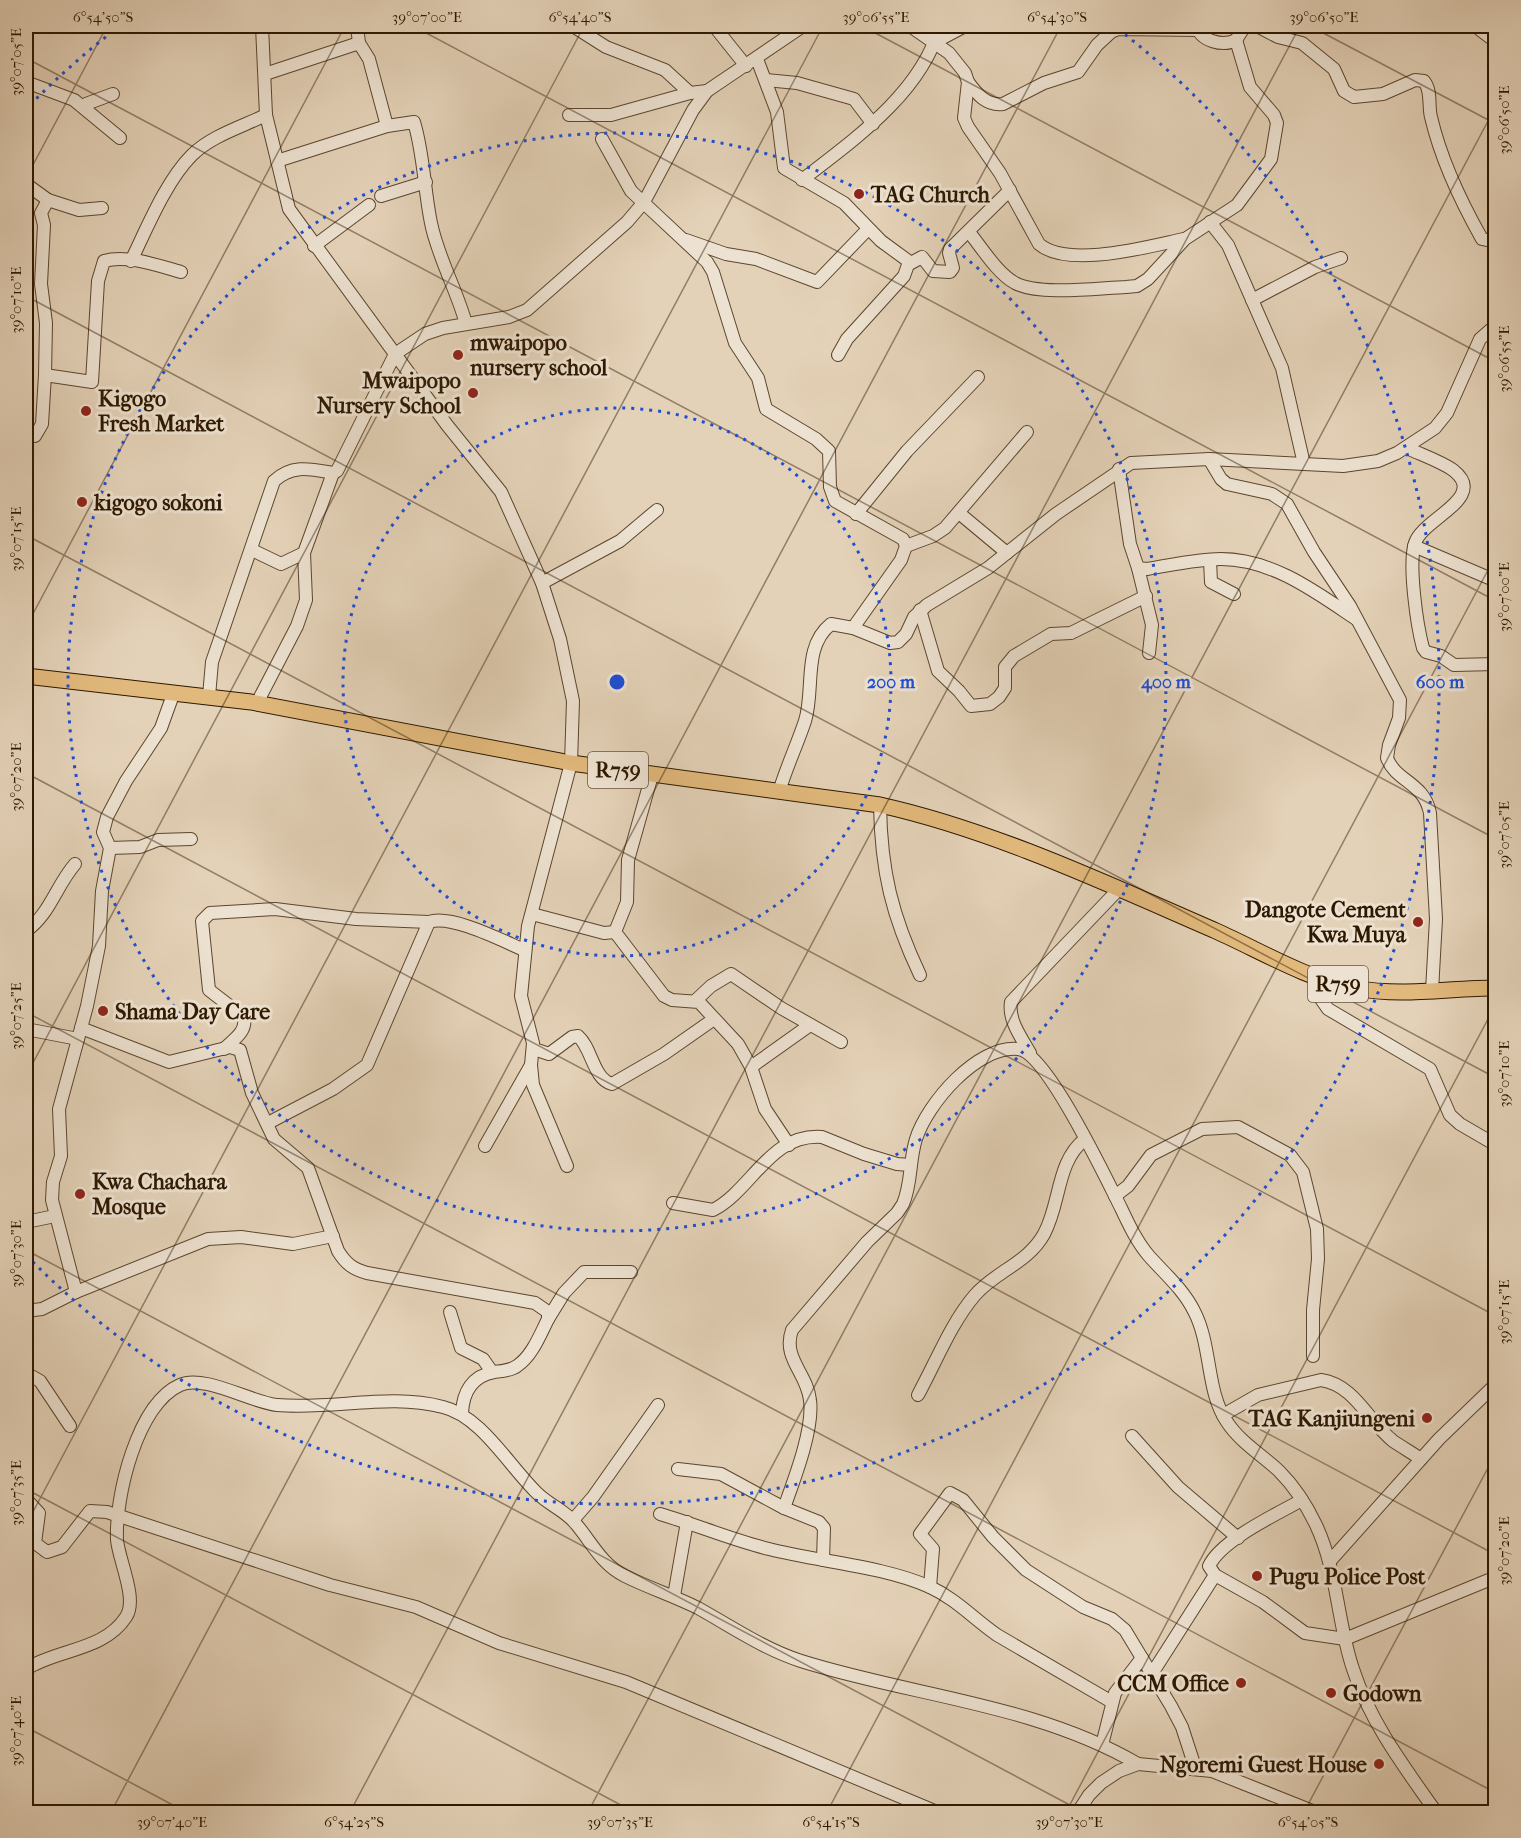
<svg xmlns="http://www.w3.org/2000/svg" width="1521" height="1838" viewBox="0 0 1521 1838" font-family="'IM FELL French Canon',serif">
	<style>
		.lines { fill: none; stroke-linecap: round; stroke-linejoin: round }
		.minor-casing { stroke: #5b462e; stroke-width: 14 }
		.major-casing { stroke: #2d1800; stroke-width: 17 }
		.minor { stroke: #ede2d1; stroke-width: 12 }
		.major { stroke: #e2b97c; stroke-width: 15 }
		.ticks { fill: none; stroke: #2d1800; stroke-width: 1.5; stroke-opacity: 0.45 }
		.ring { fill: none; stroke: #1d4ed8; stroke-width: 3; stroke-dasharray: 3 6 }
		.poi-dot { fill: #8f2418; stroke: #ede2d1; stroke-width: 2 }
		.labels { text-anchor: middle; stroke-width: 6; stroke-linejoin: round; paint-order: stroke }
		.shield { fill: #ede2d1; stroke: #67553f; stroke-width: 1.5 }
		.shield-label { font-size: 21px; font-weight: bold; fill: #2d1800 }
		.poi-label { font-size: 22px; font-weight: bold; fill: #2d1800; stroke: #ede2d1; text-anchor: start }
		.centre { fill: #1d4ed8; stroke: #ede2d1; stroke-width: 3 }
		.ring-label { font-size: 18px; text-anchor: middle; font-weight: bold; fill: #1d4ed8; stroke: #ede2d1; stroke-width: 6; stroke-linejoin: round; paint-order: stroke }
		.neatline { fill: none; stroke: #2d1800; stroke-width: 2 }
		.ticks-label { font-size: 15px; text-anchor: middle; fill: #2d1800 }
	</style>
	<rect width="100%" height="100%" fill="#e4d2b8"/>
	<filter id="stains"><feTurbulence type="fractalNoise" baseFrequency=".00333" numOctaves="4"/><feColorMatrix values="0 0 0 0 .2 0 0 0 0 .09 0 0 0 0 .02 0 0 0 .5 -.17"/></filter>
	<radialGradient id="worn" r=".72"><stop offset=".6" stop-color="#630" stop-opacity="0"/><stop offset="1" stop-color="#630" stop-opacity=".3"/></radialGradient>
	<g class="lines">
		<!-- minor casing -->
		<g class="minor-casing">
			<g id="minor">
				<polyline points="262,26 266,115 289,209 447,425 501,492 542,583 560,639 573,701 571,763 528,926 521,996 533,1043 531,1065 533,1085 567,1166"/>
				<path d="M 357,26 L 359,43 L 369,59 L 387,126 L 414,122 C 424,155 424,189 431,223 C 438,258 457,290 466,324"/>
				<polyline points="573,26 606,47 665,70 690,93 707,91"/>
				<polyline points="714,26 746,66"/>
				<path d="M 910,26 L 949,53 L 965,73 L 968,82 L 964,118 L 968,127 L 1000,173 L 1039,244 C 1068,269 1150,246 1184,239"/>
				<path d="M 1197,26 C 1200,41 1223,47 1236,40 L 1245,26"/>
				<path d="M 1257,26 L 1278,37 L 1302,43 L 1334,69 L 1344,91 L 1354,97 L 1383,94 L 1415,80 L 1424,81 C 1432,91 1428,106 1431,117 C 1441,160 1460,200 1482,239 L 1496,242"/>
				<polyline points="1475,26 1496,42"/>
				<polyline points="935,42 965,26"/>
				<polyline points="757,59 777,112 784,168 844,203 881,241 911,263 922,257 933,271 950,272 953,268 949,253 950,249 1010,190"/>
				<polyline points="265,74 359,43"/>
				<polyline points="766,80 797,83 854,99 873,124"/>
				<polyline points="26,82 74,100 120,138"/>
				<path d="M 968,82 C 977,94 986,106 1003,104 L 1044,83 L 1078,72 L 1097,45 L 1111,32 L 1118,29 L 1198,30"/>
				<polyline points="84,108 86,104 113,94"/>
				<polyline points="569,115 611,115 690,93"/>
				<polyline points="602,139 631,191 707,262 713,272 735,343 758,378 766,409 816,439 829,451 830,487 835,501 903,539 906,546 901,560 853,628"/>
				<polyline points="277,161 387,126"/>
				<path d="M 802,180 C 855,139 921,93 940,26"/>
				<polyline points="26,184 48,200 41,213 44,225 41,284 46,323 45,375"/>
				<polyline points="381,196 426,182"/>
				<polyline points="48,200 79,210 102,208"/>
				<polyline points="1210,222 1228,245 1282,368 1304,464"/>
				<path d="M 969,232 C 982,248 997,273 1015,283 C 1040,296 1098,288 1126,287 L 1137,286 L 1148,279 L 1185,239 L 1237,205 L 1271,159 L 1277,123 L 1274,115 L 1250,87 L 1236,40"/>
				<polyline points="686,240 726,254 756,259 817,282 868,229"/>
				<polyline points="314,246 369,205"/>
				<path d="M 131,261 C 147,228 166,181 192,155 C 211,136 241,127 266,115"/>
				<polyline points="1252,300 1315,267 1341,258"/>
				<polyline points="838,355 847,339 904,276 909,262"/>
				<path d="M 26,435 L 35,436 L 42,424 L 45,375 L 92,382 L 98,281 L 104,261 C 127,254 159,266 181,272"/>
				<path d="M 1407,448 C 1422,455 1440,461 1453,470 C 1489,498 1423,518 1415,543 C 1408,564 1417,626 1423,648 L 1426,652 L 1441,656 L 1454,665 L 1496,664"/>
				<path d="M 1209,459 L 1221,479 L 1227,484 L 1272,494 L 1287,504 L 1314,552 L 1350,606 L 1400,700 L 1399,718 L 1389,745 L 1387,758 C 1396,782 1424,782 1430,813 L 1436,919 L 1432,991"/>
				<path d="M 1119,469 L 1130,544 L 1138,568 L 1147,569 C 1172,565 1197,559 1221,559 C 1272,559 1316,592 1356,619"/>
				<polyline points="959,513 1007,553"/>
				<polyline points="856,514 907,451 978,377"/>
				<polyline points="906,546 933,536 945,528 1027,432"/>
				<polyline points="1414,546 1496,581"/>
				<polyline points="252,550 281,564 304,553 333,473"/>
				<polyline points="1210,560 1211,582 1234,594"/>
				<polyline points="1138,568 1152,625 1149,653"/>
				<polyline points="542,583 620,541 657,510"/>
				<polyline points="920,610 938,671 959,691 971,706 990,704 999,697 1005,688 1005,667 1014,656 1051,634 1071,633 1146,596"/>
				<path d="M 209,696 L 212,662 L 274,481 C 292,464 311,469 333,473 L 337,471 L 395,354 L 425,334 L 443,328 L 509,317 L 527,310 L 627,222 L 644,202 L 693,110 L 707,91 L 803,26"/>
				<polyline points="257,703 297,626 306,600 304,553"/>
				<polyline points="652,775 628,860 627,902 615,932 664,996 672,1000 699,1002 738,1044 751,1067 765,1109 789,1145"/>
				<path d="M 779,792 C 786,768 797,745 805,721 C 815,689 802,647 831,624 L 853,628 L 890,643 L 898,642 L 906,634 L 914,617 L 927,605 L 988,568 L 1056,514 L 1131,463 L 1209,459 L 1343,466 L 1378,461 L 1397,453 L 1435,428 L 1447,413 L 1480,339 L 1496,325"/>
				<path d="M 880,805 C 881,871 892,916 920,975"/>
				<polyline points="110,848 140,847 158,840 191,839"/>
				<polyline points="532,914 604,933 615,932"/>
				<path d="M 26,931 C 50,914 56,886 75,864"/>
				<polyline points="1313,975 1321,999 1328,1009 1430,1069 1450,1115 1460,1124 1496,1145"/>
				<polyline points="695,1001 711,986 731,974 781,1008 841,1042"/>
				<path d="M 81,1028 L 169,1062 L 230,1047 L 240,1050 L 252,1093 L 274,1139 L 308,1168 L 338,1251 C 346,1264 353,1269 367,1273 L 535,1303 L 548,1312 L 548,1319 C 540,1335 532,1356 517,1366 C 510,1371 502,1371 494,1372 C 472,1376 463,1392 462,1413"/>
				<polyline points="26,1029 78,1039"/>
				<path d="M 224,1049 C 234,1039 247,1032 244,1017 L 209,990 L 202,921 L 210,913 L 275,909 L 356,919 L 429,922"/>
				<path d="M 534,1049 L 549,1054 L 572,1037 L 578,1036 C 592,1048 593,1079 612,1084 L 664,1054 L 714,1019"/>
				<path d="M 1030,1053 C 1021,1037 1008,1020 1011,1002 L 1118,890"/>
				<polyline points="751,1067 810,1025"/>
				<path d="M 268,1123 L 333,1089 L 367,1065 L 429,922 C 451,914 503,941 524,950"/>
				<polyline points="485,1146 531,1065"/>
				<polyline points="1115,1196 1128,1186 1151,1155 1202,1129 1238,1127 1290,1155 1303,1172 1317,1229 1318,1259 1313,1310 1313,1356"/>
				<path d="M 673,1203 L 713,1210 C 752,1190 770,1133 822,1137 L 864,1154 L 897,1164 L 910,1165"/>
				<polyline points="26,1222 55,1216"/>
				<polyline points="76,1292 52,1200 53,1182 61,1156 59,1109 87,1006 99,946 102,891 110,848 103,832 107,817 126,781 161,728 174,692"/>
				<polyline points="26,1311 42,1309 76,1292 208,1239 241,1237 293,1244 333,1236"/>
				<polyline points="450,1312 461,1348 483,1359 492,1372"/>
				<polyline points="548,1319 564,1293 584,1272 631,1272"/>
				<polyline points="26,1373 40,1381 70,1426"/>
				<path d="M 918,1395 C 936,1362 951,1323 975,1295 C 996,1271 1028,1263 1044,1234 C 1061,1203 1056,1162 1085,1139"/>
				<path d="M 1223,1415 L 1258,1395 L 1321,1380 C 1355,1385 1368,1421 1393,1441 C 1402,1447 1412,1453 1421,1459"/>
				<polyline points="1132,1436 1178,1487 1238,1538"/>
				<polyline points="678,1469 721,1474 784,1508 819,1522 824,1528 823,1560"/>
				<polyline points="26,1499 39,1513 35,1543 47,1552 62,1547 90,1511 107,1512 330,1585 416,1607 499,1643 626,1682 937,1812"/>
				<path d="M 1302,1500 C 1277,1514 1221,1540 1209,1566 L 1215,1575 L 1263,1602 L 1305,1633 L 1345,1639 L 1496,1577"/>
				<path d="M 784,1508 C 794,1480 814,1429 810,1400 C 807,1373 782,1358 792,1330 L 867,1242 L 897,1213 L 903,1204 C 912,1183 909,1161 916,1139 C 927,1104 977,1045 1018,1049 C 1046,1052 1107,1180 1121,1208 C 1129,1225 1137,1242 1149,1256 C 1165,1274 1183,1289 1194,1311 C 1212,1345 1206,1392 1227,1422 C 1240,1442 1262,1455 1279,1471 C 1294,1486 1307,1506 1316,1525 C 1338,1572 1337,1622 1353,1669 C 1370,1722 1405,1768 1436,1812"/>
				<path d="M 660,1514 C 697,1525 732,1540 769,1549 C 820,1562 883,1566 930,1587 C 956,1599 974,1619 997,1635 L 1112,1702"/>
				<polyline points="573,1520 593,1497 658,1405"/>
				<polyline points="1330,1561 1439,1439 1496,1384"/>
				<polyline points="930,1587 933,1549 920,1534 950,1493 963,1500 993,1537 1026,1570 1083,1607 1112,1619 1125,1630 1171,1706 1182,1727 1195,1767"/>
				<polyline points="674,1596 687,1522"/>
				<path d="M 26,1669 C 57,1649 104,1651 126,1617 C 138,1599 119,1561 117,1540 C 115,1497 137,1404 180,1385 C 204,1374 250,1402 277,1405 C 333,1410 389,1393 443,1407 C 481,1416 509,1466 537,1493 C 549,1505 566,1511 576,1524 C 592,1543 602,1565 625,1576 C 649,1588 674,1596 698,1608 C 732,1627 764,1649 801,1661 C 912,1696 1035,1704 1138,1764"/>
				<polyline points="1153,1672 1215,1575"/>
				<polyline points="1102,1745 1115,1693 1142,1658"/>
				<polyline points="1078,1812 1089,1795 1101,1783 1119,1771 1138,1764 1212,1771 1315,1812"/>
			</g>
		</g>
		<!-- major casing -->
		<g class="major-casing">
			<path id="major" d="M 26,676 L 251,702 L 571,763 L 880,805 C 993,830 1110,885 1216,931 C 1261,951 1306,979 1355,988 C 1401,997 1449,988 1496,988"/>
		</g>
		<!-- minor -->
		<use href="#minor" class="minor"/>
		<!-- major -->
		<use href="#major" class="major"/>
	</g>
	<!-- ticks -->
	<path class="ticks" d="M 413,26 L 1496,601M 862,26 L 1496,362M 1310,26 L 1496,124M 26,58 L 1496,839M 26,178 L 107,26M 26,296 L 1496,1078M 26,535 L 1496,1316M 26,627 L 345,26M 26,773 L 1496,1555M 26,1012 L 1496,1793M 26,1076 L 584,26M 26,1250 L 1083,1812M 26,1489 L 634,1812M 26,1525 L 823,26M 26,1727 L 186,1812M 111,1812 L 1061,26M 350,1812 L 1300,26M 588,1812 L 1496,106M 827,1812 L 1496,555M 1066,1812 L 1496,1004M 1304,1812 L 1496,1453"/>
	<!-- distance rings -->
	<g class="ring">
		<circle cx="617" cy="682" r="274"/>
		<circle cx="617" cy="682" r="549"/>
		<path d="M30 105A823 823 0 0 1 116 29M1118 29A823 823 0 1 1 30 1259"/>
	</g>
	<!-- markers -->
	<g class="poi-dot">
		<circle cx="859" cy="194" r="6"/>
		<circle cx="458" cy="355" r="6"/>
		<circle cx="473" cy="393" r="6"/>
		<circle cx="86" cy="411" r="6"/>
		<circle cx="82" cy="502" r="6"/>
		<circle cx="1418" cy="922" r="6"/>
		<circle cx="103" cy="1011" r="6"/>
		<circle cx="80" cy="1194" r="6"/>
		<circle cx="1427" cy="1418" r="6"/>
		<circle cx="1257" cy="1576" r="6"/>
		<circle cx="1241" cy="1683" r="6"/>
		<circle cx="1331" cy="1693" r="6"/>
		<circle cx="1379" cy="1764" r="6"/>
	</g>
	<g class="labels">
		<!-- shield labels -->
		<g class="shield">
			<rect x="588" y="752" width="60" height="36" rx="4.5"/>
			<rect x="1308" y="966" width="60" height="36" rx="4.5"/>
		</g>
		<g class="shield-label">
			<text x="618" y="777">R759</text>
			<text x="1338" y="991">R759</text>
		</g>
		<!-- poi labels -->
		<g class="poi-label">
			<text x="871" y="202">TAG Church</text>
			<text x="470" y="350">mwaipopo<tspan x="470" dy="25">nursery school</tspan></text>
			<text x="461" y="388" text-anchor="end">Mwaipopo<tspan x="461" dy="25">Nursery School</tspan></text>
			<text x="98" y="406">Kigogo<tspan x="98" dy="25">Fresh Market</tspan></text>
			<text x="94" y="510">kigogo sokoni</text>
			<text x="1406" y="917" text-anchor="end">Dangote Cement<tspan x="1406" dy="25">Kwa Muya</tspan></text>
			<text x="115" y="1019">Shama Day Care</text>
			<text x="92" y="1189">Kwa Chachara<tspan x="92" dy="25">Mosque</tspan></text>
			<text x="1415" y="1426" text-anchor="end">TAG Kanjiungeni</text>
			<text x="1269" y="1584">Pugu Police Post</text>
			<text x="1229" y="1691" text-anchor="end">CCM Office</text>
			<text x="1343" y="1701">Godown</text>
			<text x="1367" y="1772" text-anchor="end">Ngoremi Guest House</text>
		</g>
	</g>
	<circle cx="617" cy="682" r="9" class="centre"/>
	<g class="ring-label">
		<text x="891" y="688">200 m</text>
		<text x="1166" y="688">400 m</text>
		<text x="1440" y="688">600 m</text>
	</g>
	<!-- margin -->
	<rect width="1521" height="1838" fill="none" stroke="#e4d2b8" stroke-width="66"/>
	<rect x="33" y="33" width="1455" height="1772" class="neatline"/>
	<g class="ticks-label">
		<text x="103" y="22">6°54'50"S</text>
		<text x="427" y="22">39°07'00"E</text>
		<text x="580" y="22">6°54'40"S</text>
		<text x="876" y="22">39°06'55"E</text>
		<text x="1057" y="22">6°54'30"S</text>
		<text x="1324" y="22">39°06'50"E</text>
		<text transform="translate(16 62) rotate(-90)" y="5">39°07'05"E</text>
		<text transform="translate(1504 120) rotate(-90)" y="5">39°06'50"E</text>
		<text transform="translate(16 300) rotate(-90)" y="5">39°07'10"E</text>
		<text transform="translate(1504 359) rotate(-90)" y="5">39°06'55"E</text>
		<text transform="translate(16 539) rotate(-90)" y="5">39°07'15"E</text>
		<text transform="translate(1504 597) rotate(-90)" y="5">39°07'00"E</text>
		<text transform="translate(16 777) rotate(-90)" y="5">39°07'20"E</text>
		<text transform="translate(1504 835) rotate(-90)" y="5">39°07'05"E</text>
		<text transform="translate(16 1016) rotate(-90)" y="5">39°07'25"E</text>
		<text transform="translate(1504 1074) rotate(-90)" y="5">39°07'10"E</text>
		<text transform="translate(16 1254) rotate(-90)" y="5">39°07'30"E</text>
		<text transform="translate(1504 1312) rotate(-90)" y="5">39°07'15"E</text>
		<text transform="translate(16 1493) rotate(-90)" y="5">39°07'35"E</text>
		<text transform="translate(1504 1551) rotate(-90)" y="5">39°07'20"E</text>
		<text transform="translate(16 1731) rotate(-90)" y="5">39°07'40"E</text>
		<text x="172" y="1827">39°07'40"E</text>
		<text x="354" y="1827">6°54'25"S</text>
		<text x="620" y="1827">39°07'35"E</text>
		<text x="831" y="1827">6°54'15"S</text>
		<text x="1069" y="1827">39°07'30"E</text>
		<text x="1308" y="1827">6°54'05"S</text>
	</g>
	<rect width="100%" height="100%" filter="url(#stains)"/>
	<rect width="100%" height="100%" fill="url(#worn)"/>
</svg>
